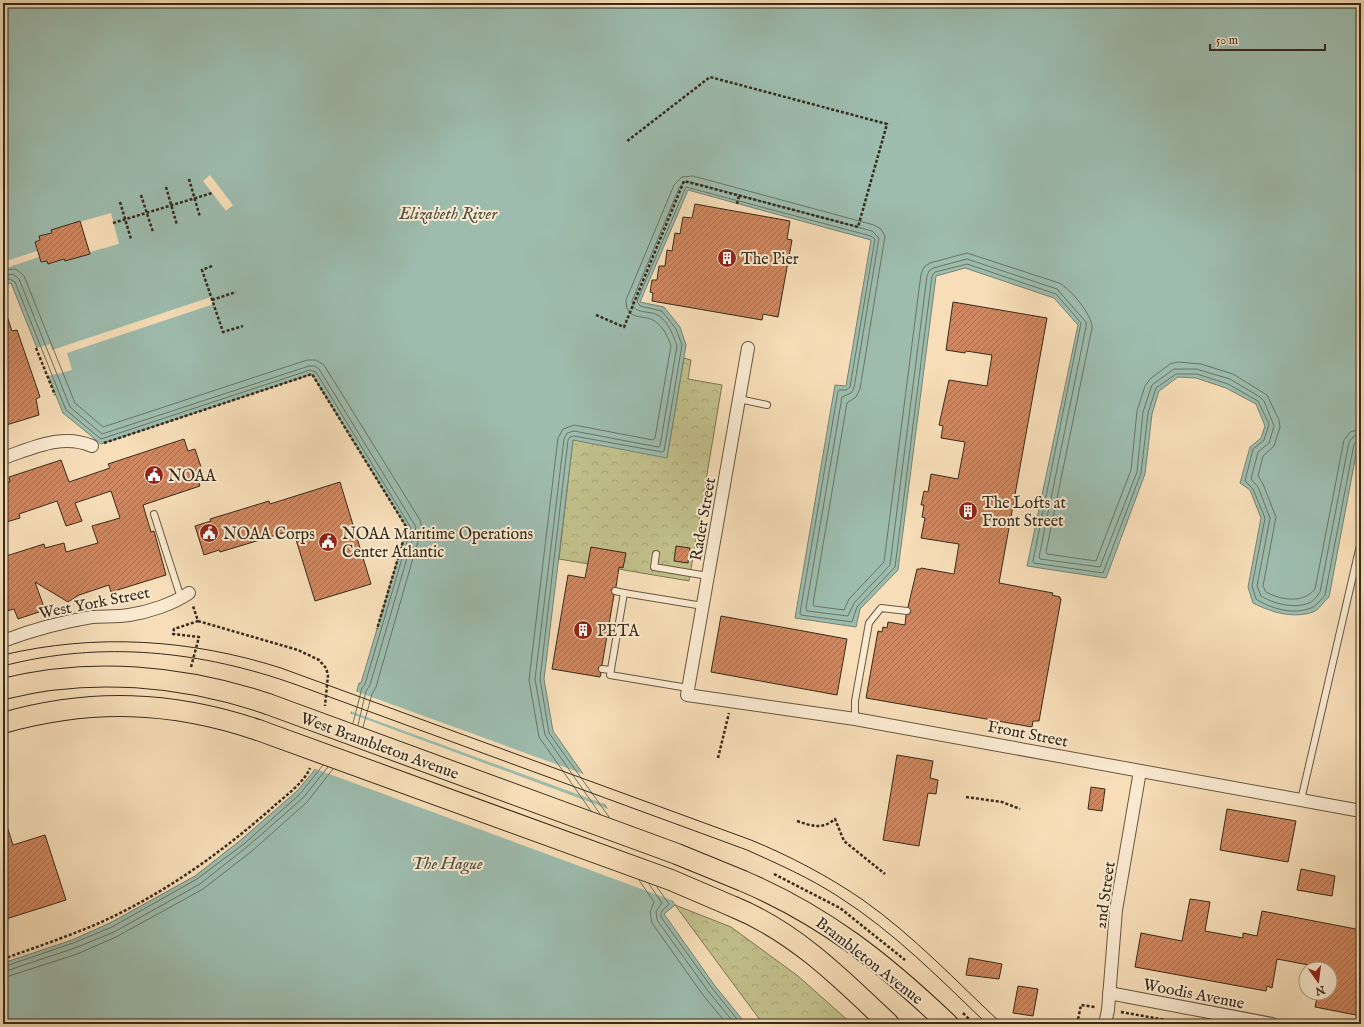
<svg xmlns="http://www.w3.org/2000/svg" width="1364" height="1027" viewBox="0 0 1364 1027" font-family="'IM FELL English',serif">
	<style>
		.forest { fill: url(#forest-crowns); stroke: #7c7653 }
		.water { fill: #9dbcae; stroke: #748273 }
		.pier { fill: #f7deb8 }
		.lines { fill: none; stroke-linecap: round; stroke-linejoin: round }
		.shore { stroke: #6a7464; stroke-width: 1 }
		.building { fill: url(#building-hatch); stroke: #362b1b }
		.service-casing { stroke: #665842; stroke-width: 8 }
		.minor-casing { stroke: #665842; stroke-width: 14 }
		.primary-casing { stroke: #362b1b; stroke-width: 22 }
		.path { stroke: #362b1b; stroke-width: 2.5; stroke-dasharray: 3 2; stroke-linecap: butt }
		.service { stroke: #faead1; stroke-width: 6 }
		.minor { stroke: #faead1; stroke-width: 12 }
		.primary { stroke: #f7deb8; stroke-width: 20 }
		.tram { stroke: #362b1b; stroke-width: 1 }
		.primary-bridge-casing { stroke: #362b1b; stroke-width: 22; stroke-linecap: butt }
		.primary-bridge { stroke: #f7deb8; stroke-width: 20 }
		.labels { text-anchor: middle; stroke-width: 4; stroke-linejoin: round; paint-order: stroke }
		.poi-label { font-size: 16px; fill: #362b1b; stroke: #faead1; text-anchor: start }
		.street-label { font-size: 16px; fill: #362b1b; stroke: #faead1 }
		.water-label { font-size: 17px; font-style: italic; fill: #504f40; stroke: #faead1 }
	</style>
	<defs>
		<pattern id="forest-crowns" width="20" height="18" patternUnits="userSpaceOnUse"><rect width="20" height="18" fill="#c2c08b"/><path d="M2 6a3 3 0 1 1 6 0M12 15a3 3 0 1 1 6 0" fill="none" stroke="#a7a577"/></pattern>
		<pattern id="building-hatch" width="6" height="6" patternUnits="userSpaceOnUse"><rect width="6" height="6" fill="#ce8760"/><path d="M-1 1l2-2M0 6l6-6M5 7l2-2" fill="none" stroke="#a86f4e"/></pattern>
	</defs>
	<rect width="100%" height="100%" fill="#f7deb8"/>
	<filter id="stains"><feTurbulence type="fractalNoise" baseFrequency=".005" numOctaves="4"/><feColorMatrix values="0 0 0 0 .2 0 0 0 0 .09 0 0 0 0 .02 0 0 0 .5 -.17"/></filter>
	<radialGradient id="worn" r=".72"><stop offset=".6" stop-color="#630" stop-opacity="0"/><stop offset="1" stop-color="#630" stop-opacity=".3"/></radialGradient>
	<!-- forest -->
	<g class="forest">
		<polygon points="684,358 691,360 688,379 722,385 689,581 559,559 573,439 667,457"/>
		<polygon points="675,905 731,927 798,976 852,1024 763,1024"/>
	</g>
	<!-- water -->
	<path class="water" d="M 3,3 L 1361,3 L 1361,445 L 1358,444 L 1329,597 C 1324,601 1319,610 1313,612 C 1292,619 1271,612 1253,603 L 1248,587 L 1261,518 L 1250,490 L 1240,483 L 1250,447 L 1261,438 L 1265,426 L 1256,404 L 1226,388 L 1196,378 L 1178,377 L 1159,391 L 1152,414 L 1145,474 L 1106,578 L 1027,566 L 1078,325 L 1054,298 L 965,268 L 936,276 L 898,570 L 860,609 L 856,627 L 795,618 L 835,385 L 846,386 L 871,240 L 688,190 L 640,302 L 664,307 L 680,327 L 686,345 L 667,458 L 573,440 L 544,679 L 553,731 L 675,905 L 664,914 L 715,986 L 746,1024 L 3,1024 L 3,963 L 72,940 L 110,923 L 195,876 L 242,839 L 297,791 L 313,772 L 349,722 L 359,683 L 361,683 L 407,528 L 312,374 L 101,444 L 63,413 L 11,283 L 3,285 Z"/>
	<!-- pier -->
	<g class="pier">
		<polygon points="210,175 233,205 226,211 203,181"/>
		<polygon points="111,213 119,244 65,259 63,256 41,262 39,257 3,269 3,262 37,251 35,242 40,240 39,236 51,233 51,230"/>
		<polygon points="211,297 214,304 67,353 72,370 48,376 36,348 50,344 52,350"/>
		<polygon points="355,691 586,775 607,805 350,711"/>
		<polygon points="349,713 611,810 674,901 313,768 347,721"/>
	</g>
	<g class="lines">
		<!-- shore -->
		<g class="shore">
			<polyline points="3,270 16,269 24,276 75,403 103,427 307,360 316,360 324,365 420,520 422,527 376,687 372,694 363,727"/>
			<polyline points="3,276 13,274 19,279 70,407 102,434 309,366 315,366 319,369 416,527 370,685 366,691 358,725"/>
			<polyline points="3,281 10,279 15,282 66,410 101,439 310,370 316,372 411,528 365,684 362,688 353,723"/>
			<path d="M 591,811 L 539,737 L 529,680 L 558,438 L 563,429 L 574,425 L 653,440 L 655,438 L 671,346 C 668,337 664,328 656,322 C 645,313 626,323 626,300 L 674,185 L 682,177 L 693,176 L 874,225 L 881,229 L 885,236 L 860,389 L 856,397 L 847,403 L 813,604 L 814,606 L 844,610 L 849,599 L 884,562 L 921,274 L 924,267 L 930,263 L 967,253 L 1059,283 C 1070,288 1093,316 1092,328 L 1046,552 L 1047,554 L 1096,561 L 1131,470 L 1137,411 L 1145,386 L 1150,379 L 1170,364 L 1178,362 L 1201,364 L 1233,374 L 1267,395 L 1279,420 L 1280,427 L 1274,446 L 1263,456 L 1258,476 L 1263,484 L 1276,517 L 1263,586 L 1266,592 C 1281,600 1303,604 1315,589 L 1344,440 L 1350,432 L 1361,429"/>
			<path d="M 600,814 L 545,735 L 535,679 L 564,439 L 567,433 L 574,431 L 658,447 L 660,446 L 677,346 C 673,335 669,323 659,316 C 650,309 633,316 632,301 L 679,188 L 684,182 L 691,182 L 872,231 L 879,238 L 854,388 L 851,393 L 842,397 L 806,608 L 807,611 L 848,616 L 854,603 L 890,565 L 927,276 L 929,271 L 933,268 L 967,259 L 1057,289 L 1086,322 L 1086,327 L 1039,557 L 1040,559 L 1100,567 L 1137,472 L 1143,412 L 1152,385 L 1174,369 L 1196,369 L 1230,379 L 1260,397 L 1264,401 L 1274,426 L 1269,443 L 1258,452 L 1251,479 L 1258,487 L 1270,518 L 1257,586 L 1261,596 C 1274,604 1294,609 1309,603 C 1313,602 1318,595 1320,592 L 1349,442 L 1354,436 L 1361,435"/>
			<path d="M 609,817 L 549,733 L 540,679 L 568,440 L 570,437 L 574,436 L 662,452 L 664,451 L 682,345 L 676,329 L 662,311 L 640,306 L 637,301 L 686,187 L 871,236 L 875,239 L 850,387 L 846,390 L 839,390 L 838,391 L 800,613 L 801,615 L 852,622 L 857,607 L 895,567 L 932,276 L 935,272 L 967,264 L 1056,294 L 1081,323 L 1033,561 L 1034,563 L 1103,573 L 1141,473 L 1148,413 L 1156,388 L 1176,374 L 1197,374 L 1228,384 L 1258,401 L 1269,424 L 1264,440 L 1253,449 L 1245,481 L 1253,489 L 1265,518 L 1252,586 L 1256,599 C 1271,609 1294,615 1311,608 C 1316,606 1322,599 1325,595 L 1354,444 L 1357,441 L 1361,440"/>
			<polyline points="639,880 654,902 650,912 652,923 703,995 727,1024"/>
			<polyline points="649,884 662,903 656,911 657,920 708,991 735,1024"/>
			<polyline points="657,887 669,904 661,912 661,917 712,988 741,1024"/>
			<polyline points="3,967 73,943 112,927 197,879 245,843 300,794 323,765"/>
			<polyline points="3,972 75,948 114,932 200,884 248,846 303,798 328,767"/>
			<polyline points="3,978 77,954 116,937 203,889 252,851 307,802 333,769"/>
		</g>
	</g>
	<!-- building -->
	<g class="building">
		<polygon points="695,204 790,221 787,239 792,240 778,317 763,314 762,320 652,301 653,293 650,292 652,280 657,280 659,266 665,266 667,250 672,251 675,233 680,234 683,217 692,218"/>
		<polygon points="80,221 90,254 65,261 64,259 48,264 47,261 41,262 35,242 40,240 39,236 52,233 51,230"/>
		<polygon points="953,302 1047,318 999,583 1053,593 1052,595 1060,597 1060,599 1061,599 1039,721 1033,721 1032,727 866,698 878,631 882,632 883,627 887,628 888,622 905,625 906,615 911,612 908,607 917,569 921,569 921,568 954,574 959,544 921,538 925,518 922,517 924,505 921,505 924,491 928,492 931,474 958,479 965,442 941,438 943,426 939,425 949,380 987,386 992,355 966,351 965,353 946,350"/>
		<polygon points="3,310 5,310 12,331 17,330 40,397 36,399 39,415 3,426"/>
		<polygon points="184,439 188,451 195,449 203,473 196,475 200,486 143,505 151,532 154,531 166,575 111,592 109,585 79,595 68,602 35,582 45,610 18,619 14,609 3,612 3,557 44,544 45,548 64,543 66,552 98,543 92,526 120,518 111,491 75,503 82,521 66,526 57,501 19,514 20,518 3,523 3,483 10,482 9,477 61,460 69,482 110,468 108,464"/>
		<polygon points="340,482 371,584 315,601 293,530 220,552 219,550 204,555 195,526 211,521 210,519 269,501 270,504"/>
		<polygon points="676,546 690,548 688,563 674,561"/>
		<polygon points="591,547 626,553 623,568 619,567 616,587 611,590 614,595 602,665 598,668 601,673 600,677 552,669 568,575 585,578"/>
		<polygon points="721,616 847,639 837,695 711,672"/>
		<polygon points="897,755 933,761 930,778 938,780 936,794 928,793 919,846 883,840"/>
		<polygon points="1091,787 1105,789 1102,811 1088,809"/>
		<polygon points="1227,809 1296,821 1288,862 1220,850"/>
		<polygon points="3,823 6,823 13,845 45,835 66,900 3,920"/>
		<polygon points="1301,869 1335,876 1332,896 1297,890"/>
		<polygon points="1190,899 1210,902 1205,931 1243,938 1243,933 1257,936 1262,911 1361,930 1361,1016 1315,1007 1318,993 1330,993 1330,969 1314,969 1314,966 1277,959 1272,988 1267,986 1266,991 1135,967 1141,933 1182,941"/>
		<polygon points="969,958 1002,964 999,979 966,975"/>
		<polygon points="1018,986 1038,989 1033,1016 1013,1013"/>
	</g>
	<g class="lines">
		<!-- service casing -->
		<g class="service-casing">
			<g id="service">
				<polyline points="739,399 767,405"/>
				<polyline points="154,514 181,598"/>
				<polyline points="656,554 654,567 708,576"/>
				<polyline points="615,591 624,593"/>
				<polyline points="602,669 611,670"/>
				<polyline points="688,688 610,675 624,593 703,606"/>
				<polyline points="855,719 855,701 869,623 881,608 907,611"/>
				<polyline points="1301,800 1361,541"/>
			</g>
		</g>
		<!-- minor casing -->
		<g class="minor-casing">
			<g id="minor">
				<polyline points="748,348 687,695 855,719 1361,811"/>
				<path d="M 3,458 C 33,448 62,433 92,446"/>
				<path d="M 3,641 C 32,630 61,622 92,617 C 104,616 117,617 129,615 C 149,612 173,604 189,593"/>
				<polyline points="1109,993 1272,1024"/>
				<polyline points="1105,1024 1108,1010 1116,910 1140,771"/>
			</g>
		</g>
		<!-- primary casing -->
		<g class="primary-casing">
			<g id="primary">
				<path d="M 3,689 C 90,667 183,675 268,704"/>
				<path d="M 3,723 C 91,698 172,701 258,730"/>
				<path d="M 743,881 C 825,916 884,963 948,1024"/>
				<path d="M 734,907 C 795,932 842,979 889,1024"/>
			</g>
		</g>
		<!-- path -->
		<g class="path">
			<polyline points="189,179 200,217"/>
			<polyline points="166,187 177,225"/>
			<polyline points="141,195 153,232"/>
			<polyline points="120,202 131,239"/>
			<polyline points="737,204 739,196"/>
			<polyline points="113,223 212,193"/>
			<polyline points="212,266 202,270 223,332 243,326"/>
			<polyline points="212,300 236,292"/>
			<polyline points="596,315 624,327 684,181 858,227 887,124 710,77 626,142"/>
			<polyline points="36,348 55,395"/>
			<polyline points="104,443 312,374 407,528 377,629"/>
			<polyline points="198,621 298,650 319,660 326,668 328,675 325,706"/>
			<polyline points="191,667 199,637 173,634 174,629 198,621 193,606"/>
			<polyline points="718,758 729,713"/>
			<polyline points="966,797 1002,802 1020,809"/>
			<path d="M 797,821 C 812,826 822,830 835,819 L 844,841 L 885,874"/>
			<polyline points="774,874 840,908 905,960"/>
			<path d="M 3,959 C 34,948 66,937 97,924 C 162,895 220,854 273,807 C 285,796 304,783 310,768"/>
			<polyline points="1121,1012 1188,1024"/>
			<polyline points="963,1013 974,1024"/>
			<polyline points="1077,1024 1081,1005 1095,1007"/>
		</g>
		<!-- service -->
		<use href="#service" class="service"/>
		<!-- minor -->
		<use href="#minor" class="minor"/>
		<!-- primary -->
		<use href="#primary" class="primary"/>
		<!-- tram -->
		<g class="tram">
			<path d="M 3,655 C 96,633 190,639 281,668 L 751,840 C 790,856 828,876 863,900 C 914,936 957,982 1002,1024"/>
			<path d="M 3,666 C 102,640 202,651 297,685 L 747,850 C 778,864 810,878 839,897 C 894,932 940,979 987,1024"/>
		</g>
		<!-- primary-bridge casing -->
		<g class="primary-bridge-casing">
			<g id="primary-bridge">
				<polyline points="268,704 677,854 743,881"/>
				<polyline points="258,730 671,880 734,907"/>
			</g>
		</g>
		<!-- primary-bridge -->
		<use href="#primary-bridge" class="primary-bridge"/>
	</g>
	<!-- icons -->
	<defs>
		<g id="building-disc" transform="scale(1)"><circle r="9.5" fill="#8f2418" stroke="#faead1"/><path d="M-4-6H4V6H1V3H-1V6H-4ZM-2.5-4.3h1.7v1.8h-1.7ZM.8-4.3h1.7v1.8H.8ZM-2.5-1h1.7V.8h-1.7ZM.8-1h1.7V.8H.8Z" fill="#fff"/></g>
		<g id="civic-disc" transform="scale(1)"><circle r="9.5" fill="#8f2418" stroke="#faead1"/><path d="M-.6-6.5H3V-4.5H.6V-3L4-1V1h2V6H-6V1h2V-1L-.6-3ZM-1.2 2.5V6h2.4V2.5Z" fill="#fff"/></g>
	</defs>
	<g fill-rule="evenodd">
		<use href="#building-disc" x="727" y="258"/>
		<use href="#civic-disc" x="154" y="475"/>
		<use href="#building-disc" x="968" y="511"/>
		<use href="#civic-disc" x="209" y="533"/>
		<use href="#civic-disc" x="328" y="542"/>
		<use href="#building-disc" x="583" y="630"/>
	</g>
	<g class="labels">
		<!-- poi labels -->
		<g class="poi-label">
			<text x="741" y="264">The Pier</text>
			<text x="168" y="481">NOAA</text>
			<text x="982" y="508">The Lofts at<tspan x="982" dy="18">Front Street</tspan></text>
			<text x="223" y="539">NOAA Corps</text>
			<text x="342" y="539">NOAA Maritime Operations<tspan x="342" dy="18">Center Atlantic</tspan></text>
			<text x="597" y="636">PETA</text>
		</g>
		<!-- street labels -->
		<g class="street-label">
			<text transform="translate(702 519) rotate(-80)" y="6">Rader Street</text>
			<text transform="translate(94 602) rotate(-11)" y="6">West York Street</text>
			<text transform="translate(1028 733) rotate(11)" y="6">Front Street</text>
			<text transform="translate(380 745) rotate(20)" y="6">West Brambleton Avenue</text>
			<text transform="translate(1104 895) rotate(-82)" y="6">2nd Street</text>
			<text transform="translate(870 960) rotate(38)" y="6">Brambleton Avenue</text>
			<text transform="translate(1194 993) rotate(11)" y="6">Woodis Avenue</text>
		</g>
		<!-- water labels -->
		<g class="water-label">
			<text x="448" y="219">Elizabeth River</text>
			<text x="447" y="869">The Hague</text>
		</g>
	</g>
	<!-- margin -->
	<rect width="1364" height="1027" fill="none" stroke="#f7deb8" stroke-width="16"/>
	<rect x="4" y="4" width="1356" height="1019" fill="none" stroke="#362b1b" stroke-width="2"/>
	<rect x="8" y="8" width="1348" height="1011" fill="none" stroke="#362b1b"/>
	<!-- north arrow -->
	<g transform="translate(1318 981) rotate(166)"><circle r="19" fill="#faead1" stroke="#ac9e88"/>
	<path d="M0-3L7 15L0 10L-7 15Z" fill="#8f2418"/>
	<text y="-6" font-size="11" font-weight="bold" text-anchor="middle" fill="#362b1b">N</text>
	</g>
	<!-- scale -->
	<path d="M1210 44v6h115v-6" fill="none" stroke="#362b1b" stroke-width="2"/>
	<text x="1216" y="44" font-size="12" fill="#362b1b" stroke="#faead1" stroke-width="3" paint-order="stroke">50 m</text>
	<rect width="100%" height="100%" filter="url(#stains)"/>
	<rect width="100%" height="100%" fill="url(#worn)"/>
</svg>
